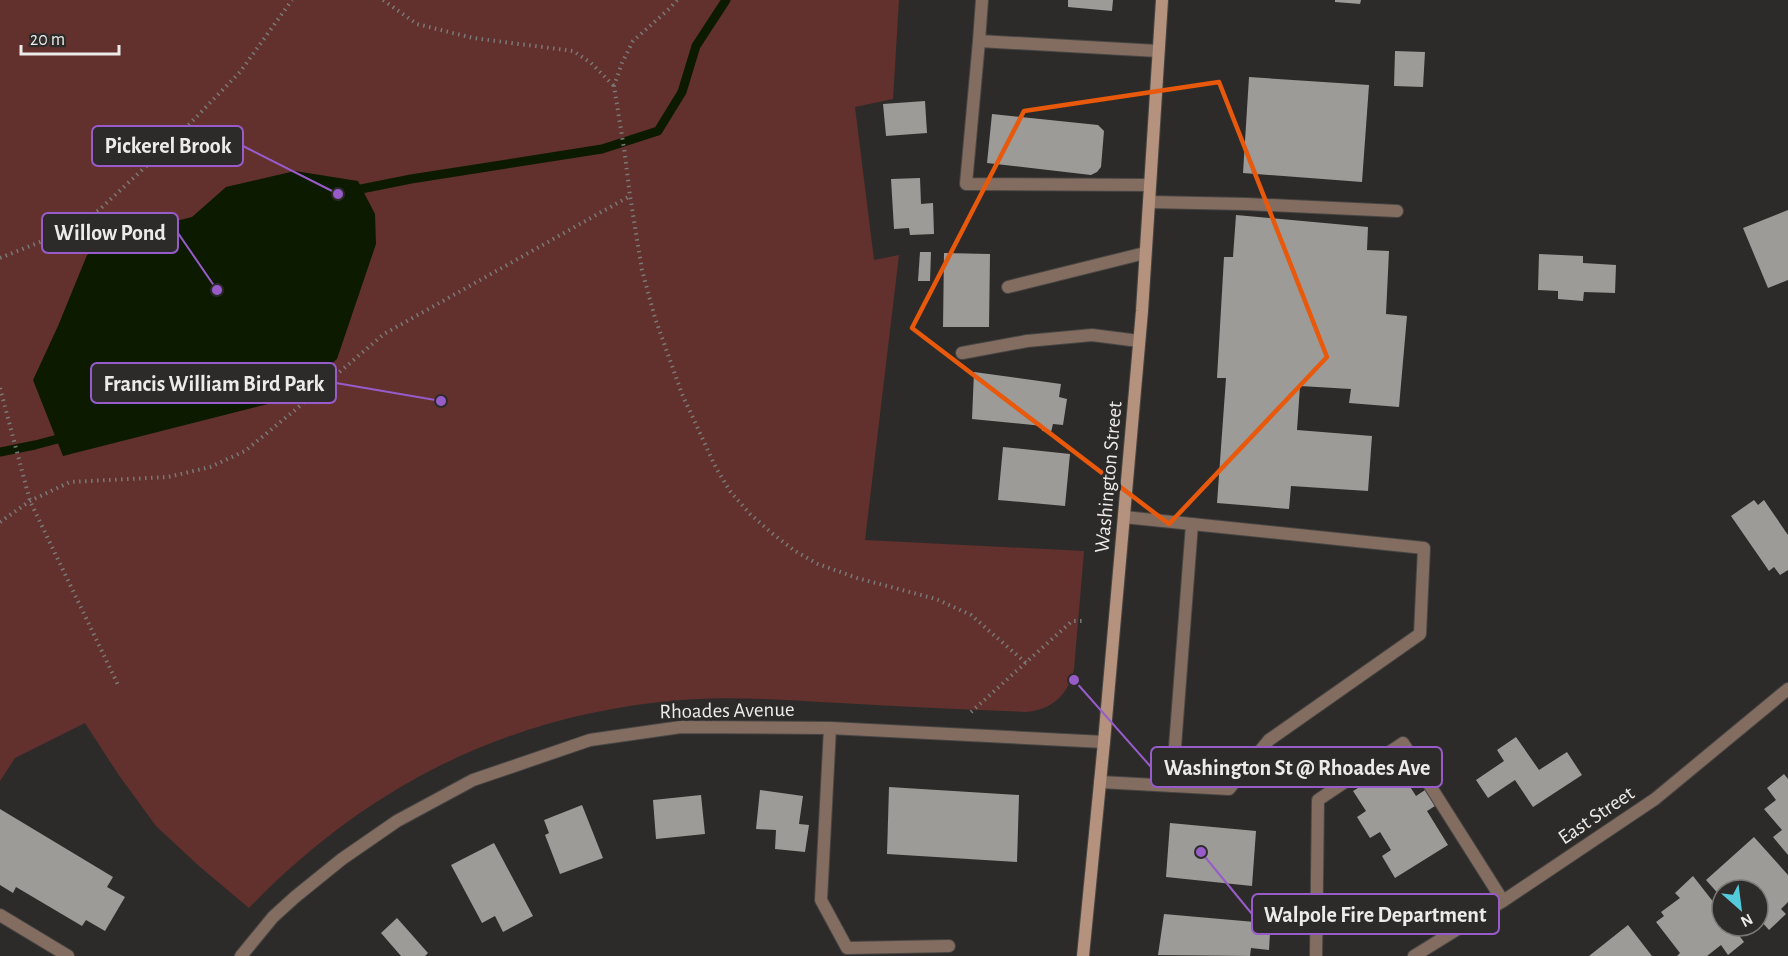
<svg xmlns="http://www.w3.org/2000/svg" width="1788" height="956" viewBox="0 0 1788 956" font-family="'Alegreya Sans',sans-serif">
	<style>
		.green { fill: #62312d }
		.water { fill: #0c1a00 }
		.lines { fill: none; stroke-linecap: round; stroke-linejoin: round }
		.stream { stroke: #0c1a00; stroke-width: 9 }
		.building { fill: #9c9b98 }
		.service-casing { stroke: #484644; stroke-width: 14 }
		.minor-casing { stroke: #484644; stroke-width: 14 }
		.tertiary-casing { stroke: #484644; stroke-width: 14 }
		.secondary-casing { stroke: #484644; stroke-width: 14 }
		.path { stroke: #7a7977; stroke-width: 4; stroke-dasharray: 1.5 4.5; stroke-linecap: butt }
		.service { stroke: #836d60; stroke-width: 12 }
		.minor { stroke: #836d60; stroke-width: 12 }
		.tertiary { stroke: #836d60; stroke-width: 12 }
		.secondary { stroke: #b5927d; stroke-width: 12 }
		.marked { fill: none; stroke: #e8590c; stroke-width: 4.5; stroke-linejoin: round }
		.labels { text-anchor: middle; stroke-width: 6; stroke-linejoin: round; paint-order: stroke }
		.street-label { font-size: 21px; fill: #ecebe9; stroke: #2d2b29 }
		.leader { fill: none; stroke: #975cca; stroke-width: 2 }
		.callout-dot { fill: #975cca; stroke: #2d2b29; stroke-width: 2 }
		.callout { fill: #2d2b29; stroke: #975cca; stroke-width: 2 }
		.callout-label { font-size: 22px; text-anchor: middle; font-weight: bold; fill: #ecebe9 }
	</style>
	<rect width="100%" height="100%" fill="#2d2b29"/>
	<!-- green -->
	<path class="green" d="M 0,0 L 899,0 L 893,99 L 855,107 L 874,260 L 899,255 L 865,540 L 1084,551 L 1074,669 C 1069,694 1052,710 1026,712 C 964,709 902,707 840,703 C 787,700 734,696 681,700 C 509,714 368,785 249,908 L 199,866 L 156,826 L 118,774 L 85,723 L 15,758 L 0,781 Z"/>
	<!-- water -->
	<polygon class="water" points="295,171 358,181 375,214 376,244 337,359 291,398 63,456 33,380 58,326 87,255 126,234 192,217 226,187"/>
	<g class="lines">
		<!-- stream -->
		<g class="stream">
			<polyline points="351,191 411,179 602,149 658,131 682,92 696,46 726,0"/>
			<polyline points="0,452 35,445 69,436"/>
		</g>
	</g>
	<!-- building -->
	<g class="building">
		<polygon points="1068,0 1113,0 1112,11 1068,7"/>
		<polygon points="1335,0 1361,0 1360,4 1335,2"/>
		<polygon points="1395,51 1425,52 1423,87 1394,86"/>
		<polygon points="1249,77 1369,85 1362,182 1243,173"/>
		<polygon points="925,101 927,133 886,136 883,104"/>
		<polygon points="992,114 1098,125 1104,131 1101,167 1097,172 1091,175 987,163"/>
		<polygon points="920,178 921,204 933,203 934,234 910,235 909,228 894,229 891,179"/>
		<polygon points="1788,210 1788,280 1768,288 1743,228"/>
		<polygon points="1236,215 1368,227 1367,250 1389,251 1386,314 1407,316 1399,407 1349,403 1351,389 1300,386 1297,430 1372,436 1368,491 1291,486 1289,509 1217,503 1226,378 1217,378 1224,257 1233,257"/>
		<polygon points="920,252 931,252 930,281 918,281"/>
		<polygon points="944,253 990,254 989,327 943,327"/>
		<polygon points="1539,254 1583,256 1583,263 1616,265 1615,293 1584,292 1583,301 1558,299 1558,291 1538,290"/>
		<polygon points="974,372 1061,384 1059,397 1067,399 1063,425 1053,424 1051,432 1042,431 1043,426 972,419"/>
		<polygon points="1003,447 1070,454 1065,506 998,500"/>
		<polygon points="1754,500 1758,505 1764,500 1788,535 1788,570 1780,575 1774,567 1769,571 1731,516"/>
		<polygon points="1516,737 1539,770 1567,752 1582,775 1533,807 1515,780 1488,798 1476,780 1504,761 1497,750"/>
		<polygon points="1396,765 1416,796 1425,790 1435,806 1427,811 1448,845 1395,878 1382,856 1391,850 1380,832 1370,838 1357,817 1366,811 1353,791"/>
		<polygon points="1784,774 1788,779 1788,855 1773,837 1782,830 1764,809 1776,800 1767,788"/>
		<polygon points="889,787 1019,795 1017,862 887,854"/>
		<polygon points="760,790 803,796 799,824 809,825 805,852 775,849 776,830 756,829"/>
		<polygon points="701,795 705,834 656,839 653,800"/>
		<polygon points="582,805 603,858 560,874 545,835 549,833 544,820"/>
		<polygon points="0,809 113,877 107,887 125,897 105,931 86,920 82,926 16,887 13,893 0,885"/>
		<polygon points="1170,823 1256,831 1252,886 1166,877"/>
		<polygon points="1754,837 1788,875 1788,902 1781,909 1786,914 1769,930 1761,921 1758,924 1758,890 1722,890 1722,898 1706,880"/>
		<polygon points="494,843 533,916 503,932 495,916 482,923 451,865"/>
		<polygon points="1693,876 1722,913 1722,926 1732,926 1744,942 1728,955 1721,945 1707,956 1677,956 1680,953 1656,922 1664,916 1661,912 1680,898 1675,893"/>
		<polygon points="1164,914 1255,922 1254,931 1270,933 1269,950 1251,948 1250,956 1158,955"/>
		<polygon points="397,918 428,953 425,956 401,956 381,933"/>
		<polygon points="1628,925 1652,956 1589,956"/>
	</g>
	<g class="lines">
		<!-- service casing -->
		<g class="service-casing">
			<g id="service">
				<polyline points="982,0 979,41 1158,51"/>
				<polyline points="979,41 966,184 1150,185"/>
				<polyline points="1149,202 1246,204 1397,211"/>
				<polyline points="1008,287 1145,253"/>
				<polyline points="962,353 1027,341 1092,335 1139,341"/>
				<polyline points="830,728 821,900 847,948 949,946"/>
				<polyline points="1100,782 1229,789 1269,740 1420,634 1424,548 1124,517"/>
				<polyline points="1172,786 1192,524"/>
				<polyline points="0,915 68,956"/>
				<polyline points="1316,956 1318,800 1403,743 1503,901"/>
			</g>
		</g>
		<!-- minor casing -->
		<g class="minor-casing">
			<polyline id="minor" points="241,956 273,917 295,897 342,859 397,821 473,780 590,740 681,727 830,728 1104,742"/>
		</g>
		<!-- tertiary casing -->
		<g class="tertiary-casing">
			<polyline id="tertiary" points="1414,956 1503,901 1655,799 1788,689"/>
		</g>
		<!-- secondary casing -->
		<g class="secondary-casing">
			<polyline id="secondary" points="1083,956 1104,742 1142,311 1162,0"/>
		</g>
		<!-- path -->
		<g class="path">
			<polyline points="383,0 417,24 473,38 573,51 591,63 614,86"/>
			<polyline points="677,0 670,8 633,41 622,63 614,86 625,155 630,196 642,270 655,318 682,394 716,468 730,491 750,514 773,534 795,551 818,564 857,578 936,599 971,615 1026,663"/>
			<polyline points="0,258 65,232 99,210 170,144 240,72 292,0"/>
			<polyline points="0,388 30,501 119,687"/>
			<polyline points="0,522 30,501 70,482 168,477 210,467 245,451 295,410 384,334 630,196"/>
			<polyline points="971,712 1072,621 1082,621"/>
		</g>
		<!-- service -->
		<use href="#service" class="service"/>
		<!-- minor -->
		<use href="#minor" class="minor"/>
		<!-- tertiary -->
		<use href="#tertiary" class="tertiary"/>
		<!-- secondary -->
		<use href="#secondary" class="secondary"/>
	</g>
	<!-- marked area -->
	<path class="marked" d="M 1219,82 L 1327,357 L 1169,524 L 912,328 L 1024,111 Z"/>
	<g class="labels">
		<!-- street labels -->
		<g class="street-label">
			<text transform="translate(1108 477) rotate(-85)" y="7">Washington Street</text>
			<text transform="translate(727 710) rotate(-1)" y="7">Rhoades Avenue</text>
			<text transform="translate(1596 815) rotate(-34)" y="7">East Street</text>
		</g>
	</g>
	<!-- callouts -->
	<path class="leader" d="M338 194L243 146M217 290L178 233M441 401L336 383M1074 680L1151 767M1201 852L1252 914"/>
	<g class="callout-dot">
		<circle cx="338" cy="194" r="6"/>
		<circle cx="217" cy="290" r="6"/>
		<circle cx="441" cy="401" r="6"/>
		<circle cx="1074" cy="680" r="6"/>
		<circle cx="1201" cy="852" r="6"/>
	</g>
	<g class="callout">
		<rect x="92" y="126" width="151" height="40" rx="6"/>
		<rect x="42" y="213" width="136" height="40" rx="6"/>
		<rect x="91" y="363" width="245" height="40" rx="6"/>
		<rect x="1151" y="747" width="291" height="40" rx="6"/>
		<rect x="1252" y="894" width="247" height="40" rx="6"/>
	</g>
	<g class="callout-label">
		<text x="168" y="153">Pickerel Brook</text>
		<text x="110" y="240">Willow Pond</text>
		<text x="214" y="391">Francis William Bird Park</text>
		<text x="1297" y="775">Washington St @ Rhoades Ave</text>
		<text x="1375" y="922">Walpole Fire Department</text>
	</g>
	<!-- north arrow -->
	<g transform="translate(1740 908) rotate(152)"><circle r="28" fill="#2d2b29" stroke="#797876" stroke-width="1.5"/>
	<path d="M0-4.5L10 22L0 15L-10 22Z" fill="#53cbda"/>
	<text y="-9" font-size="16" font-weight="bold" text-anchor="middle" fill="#ecebe9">N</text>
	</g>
	<!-- scale -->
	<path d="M21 45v9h98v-9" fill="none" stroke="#ecebe9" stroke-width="3"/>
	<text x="30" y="45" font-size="18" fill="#ecebe9" stroke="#2d2b29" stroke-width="4.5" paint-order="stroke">20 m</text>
</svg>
